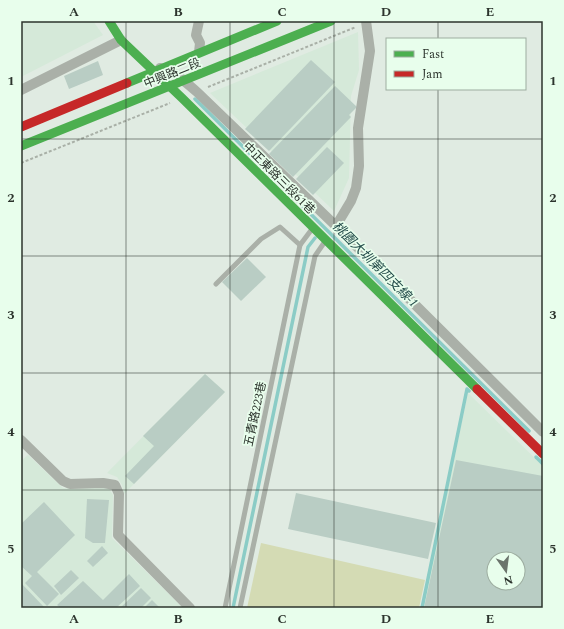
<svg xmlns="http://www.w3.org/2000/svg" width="564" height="629" viewBox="0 0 564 629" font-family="Spectral,'Noto Sans TC',serif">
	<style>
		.built { fill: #d5e9d9; fill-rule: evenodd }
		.green { fill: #d4dbb4 }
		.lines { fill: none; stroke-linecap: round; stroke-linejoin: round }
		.stream { stroke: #8bccc6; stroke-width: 3.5 }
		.building { fill: #b9cdc4; fill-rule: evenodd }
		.path { stroke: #a9b0a7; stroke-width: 2; stroke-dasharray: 3 2; stroke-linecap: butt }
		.lane { stroke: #aab0a8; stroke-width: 5 }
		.street { stroke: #aab0a8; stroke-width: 10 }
		.fast { stroke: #4caf50; stroke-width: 9 }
		.jam { stroke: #c62828; stroke-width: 9 }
		.grid { fill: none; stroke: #2c342d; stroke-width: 1; stroke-opacity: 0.55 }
		.labels { text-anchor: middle; stroke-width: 3.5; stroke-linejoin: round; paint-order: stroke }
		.street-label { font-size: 12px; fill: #2c342d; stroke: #e8feec }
		.water-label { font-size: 13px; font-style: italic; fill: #224b49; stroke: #e8feec }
		.neatline { fill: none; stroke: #2c342d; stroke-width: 1.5 }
		.grid-label { font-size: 13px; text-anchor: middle; font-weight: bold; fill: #2c342d }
	</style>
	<rect width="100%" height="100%" fill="#e0ebe2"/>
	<!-- built -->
	<g class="built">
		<polygon points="21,21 93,21 103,35 21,77"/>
		<polygon points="358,32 359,70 351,96 349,178 334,211 210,93"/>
		<polygon points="205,374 225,392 124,494 122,485 117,477 107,473"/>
		<path d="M 468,393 L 543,466 L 543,608 L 423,608 ZM 494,559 L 518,559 L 518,583 L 494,583 Z"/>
		<polygon points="28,455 63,488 75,489 97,486 109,489 113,495 112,538 183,608 21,608 21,461"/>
	</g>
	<!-- green -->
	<polygon class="green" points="261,543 425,580 419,608 247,608"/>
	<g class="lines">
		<!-- stream -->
		<g class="stream">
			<polyline points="195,99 529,431"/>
			<polyline points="536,457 543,464"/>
			<polyline points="233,608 308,247 315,238"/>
			<polyline points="422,608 467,389 469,391"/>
		</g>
	</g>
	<!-- building -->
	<g class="building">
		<polygon points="311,60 335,82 269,151 245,129"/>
		<polygon points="98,61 103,75 69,89 64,76"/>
		<polygon points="335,86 357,107 349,115 351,117 293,177 269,154"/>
		<polygon points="327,147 344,163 313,195 296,179"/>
		<polygon points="247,258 266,277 241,301 222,282"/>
		<polygon points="205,374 225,392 134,484 125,476 154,446 143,436"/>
		<path d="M 456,460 L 543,476 L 543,608 L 424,608 ZM 494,559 L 518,559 L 518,583 L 494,583 Z"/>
		<polygon points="296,493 436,523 428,559 288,529"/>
		<polygon points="87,499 109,500 105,543 93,543 85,538"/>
		<polygon points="44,502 75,535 37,572 59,594 47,606 25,583 32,576 21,566 21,524"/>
		<polygon points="102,546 108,553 93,567 87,561"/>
		<polygon points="71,570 79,578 61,595 54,586"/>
		<polygon points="129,574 140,586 116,608 61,608 57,605 83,581 103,600"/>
		<polygon points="21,583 45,608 21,608"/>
		<polygon points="141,588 151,598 141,608 120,608"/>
		<polygon points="152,600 160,608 144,608"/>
	</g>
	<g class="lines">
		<!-- path -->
		<g class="path">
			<polyline points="208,87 356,27"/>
			<polyline points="21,163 170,103"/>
		</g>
		<!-- lane -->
		<g class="lane">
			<polyline points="216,284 261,239 280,227 300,245"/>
			<polyline points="225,608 300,245 312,229"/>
			<polyline points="240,608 315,256 326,240"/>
		</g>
		<!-- street -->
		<g class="street">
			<polyline points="199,52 200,43 196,35 199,21"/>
			<path d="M 160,68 C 174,70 186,83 197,92 L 336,226 L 543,432"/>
			<polyline points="21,90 121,40"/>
			<polyline points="336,226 351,201 356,188 359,166 358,128 370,51 366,21"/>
			<polyline points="21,440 63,481 70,484 103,483 115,485 119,494 118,535 190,608"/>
		</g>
		<!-- fast -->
		<g class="fast">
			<polyline points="109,21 121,40 182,98 477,389"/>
			<polyline points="127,83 277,21"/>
			<polyline points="21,146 331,21"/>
		</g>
		<!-- jam -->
		<g class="jam">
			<polyline points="21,127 127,83"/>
			<polyline points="477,389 543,454"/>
		</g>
	</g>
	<!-- grid -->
	<path class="grid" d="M 126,21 L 126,608M 230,21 L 230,608M 334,21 L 334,608M 438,21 L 438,39M 438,89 L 438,608M 21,139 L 543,139M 21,256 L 543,256M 21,373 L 543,373M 21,490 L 543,490"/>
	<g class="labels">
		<!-- street labels -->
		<g class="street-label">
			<text transform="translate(172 73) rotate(-22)" y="4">中興路二段</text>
			<text transform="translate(279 178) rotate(45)" y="4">中正東路三段61巷</text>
			<text transform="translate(255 414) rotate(-78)" y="4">五青路223巷</text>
		</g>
		<!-- water labels -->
		<g class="water-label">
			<text transform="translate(376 264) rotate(45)" y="5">桃園大圳第四支線-1</text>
		</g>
	</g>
	<!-- border -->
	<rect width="564" height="629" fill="none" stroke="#e8feec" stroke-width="44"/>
	<!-- legend -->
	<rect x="386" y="38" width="140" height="52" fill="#e8feec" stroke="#9dada0"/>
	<rect x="394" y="51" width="20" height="6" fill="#4caf50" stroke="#9dada0"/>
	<text x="422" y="58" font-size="12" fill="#2c342d">Fast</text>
	<rect x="394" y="71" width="20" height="6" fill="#c62828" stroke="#9dada0"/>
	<text x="422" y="78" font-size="12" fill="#2c342d">Jam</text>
	<!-- north arrow -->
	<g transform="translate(506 571) rotate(166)"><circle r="19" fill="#e8feec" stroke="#9dada0"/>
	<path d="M0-3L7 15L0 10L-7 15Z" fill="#6b746c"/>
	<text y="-6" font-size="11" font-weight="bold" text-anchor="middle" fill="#2c342d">N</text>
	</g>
	<rect x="22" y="22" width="520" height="585" class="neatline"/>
	<g class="grid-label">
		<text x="74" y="16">A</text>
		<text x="178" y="16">B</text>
		<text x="282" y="16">C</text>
		<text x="386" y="16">D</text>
		<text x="490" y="16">E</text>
		<text x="11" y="85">1</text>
		<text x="553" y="85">1</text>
		<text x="11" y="202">2</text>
		<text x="553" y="202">2</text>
		<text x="11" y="319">3</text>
		<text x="553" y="319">3</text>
		<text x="11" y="436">4</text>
		<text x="553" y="436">4</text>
		<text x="11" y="553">5</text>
		<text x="553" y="553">5</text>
		<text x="74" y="623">A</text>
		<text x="178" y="623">B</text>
		<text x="282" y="623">C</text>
		<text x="386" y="623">D</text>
		<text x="490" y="623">E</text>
	</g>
</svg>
